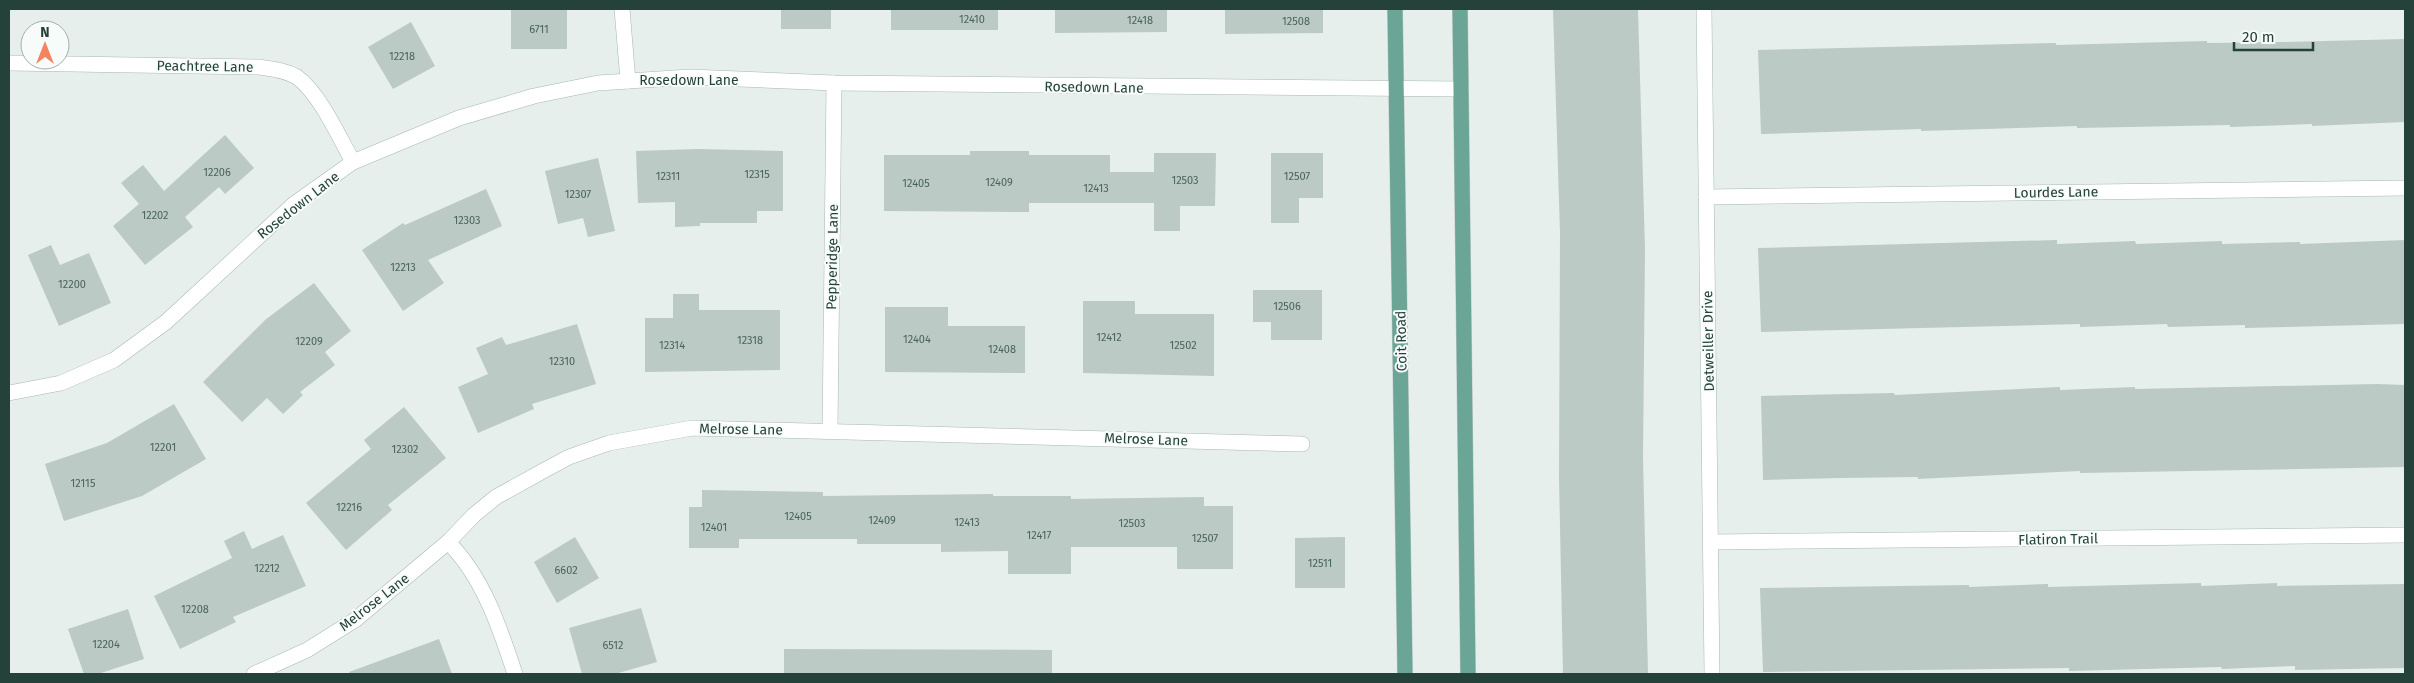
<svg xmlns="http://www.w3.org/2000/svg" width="2414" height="683" viewBox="0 0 2414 683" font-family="'Fira Sans',sans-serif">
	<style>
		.building { fill: #bbcac4 }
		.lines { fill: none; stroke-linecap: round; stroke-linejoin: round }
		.minor-casing { stroke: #a8b8b2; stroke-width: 16 }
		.major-casing { stroke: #c2cac8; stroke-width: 16 }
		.minor { stroke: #fff; stroke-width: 15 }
		.major { stroke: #6aa596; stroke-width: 15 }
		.labels { text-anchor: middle; stroke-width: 4; stroke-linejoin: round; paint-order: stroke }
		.number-label { font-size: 11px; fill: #4a645c }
		.street-label { font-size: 14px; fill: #24423a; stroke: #f7fbf9 }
	</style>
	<rect width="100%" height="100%" fill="#e6efeb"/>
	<!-- building -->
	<g class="building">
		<rect x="511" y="9" width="56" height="40"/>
		<rect x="781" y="9" width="50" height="20"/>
		<rect x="891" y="9" width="107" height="21"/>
		<polygon points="1055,9 1167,9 1167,32 1055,33"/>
		<polygon points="1225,9 1323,9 1323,33 1225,34"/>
		<polygon points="1553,9 1638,9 1645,249 1643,457 1648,674 1563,674 1559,477 1560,233"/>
		<polygon points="411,22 435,66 393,89 368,47"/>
		<polygon points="2405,39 2405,122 2312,126 2312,124 2230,127 2230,125 2077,128 2077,126 1921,131 1921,129 1761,134 1758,50 2056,43 2056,45 2207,41 2207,43 2285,42"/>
		<polygon points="225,135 254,168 225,194 219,187 185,217 193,227 145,265 113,226 139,204 121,183 143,165 164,191"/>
		<polygon points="698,149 783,151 783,211 757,211 757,223 700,223 700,226 675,227 675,202 638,203 636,151"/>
		<polygon points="970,151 1029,151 1029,155 1110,155 1110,172 1154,172 1154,153 1216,153 1215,206 1180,206 1180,231 1154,231 1154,203 1029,203 1029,212 884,211 884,155 970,155"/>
		<polygon points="1271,153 1323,153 1323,198 1299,198 1299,223 1271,223"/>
		<polygon points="598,158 615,231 588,237 583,218 558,224 545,171"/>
		<polygon points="486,189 502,226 428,260 444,283 403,311 362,250 403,223 405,225"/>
		<polygon points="2057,240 2057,244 2135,241 2136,244 2222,241 2222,244 2300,242 2300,244 2405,240 2405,324 2245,328 2245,325 2168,327 2167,324 2080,327 2080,324 1761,332 1758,248"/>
		<polygon points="51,245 60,265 89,253 111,303 59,326 28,255"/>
		<polygon points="314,283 351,331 325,352 335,365 300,392 303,395 283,414 267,398 242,422 203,382 265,320"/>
		<polygon points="1253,290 1322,290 1322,340 1271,340 1271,322 1253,322"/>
		<polygon points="673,294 699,294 699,310 780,310 780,370 645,372 645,318 673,318"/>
		<polygon points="1083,301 1135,301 1135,314 1214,314 1214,376 1083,373"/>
		<polygon points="885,307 948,307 948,326 1025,326 1025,373 885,372"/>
		<polygon points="577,324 596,384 532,404 534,409 478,433 458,387 488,374 476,348 502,337 506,345"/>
		<polygon points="2377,384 2405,385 2405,467 2080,473 2080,471 1918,479 1918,477 1840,478 1763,480 1761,396 1894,393 1895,395 2060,387 2060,390 2135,387 2135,389"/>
		<polygon points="174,404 206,459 142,496 64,521 45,464 107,443"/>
		<polygon points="404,407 446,458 388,505 392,510 346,550 306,503 371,449 364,440"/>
		<polygon points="702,490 823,492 823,496 993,494 993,496 1071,496 1071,499 1204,497 1204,506 1233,506 1233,569 1177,569 1177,547 1071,547 1071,574 1008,574 1008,551 941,552 941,544 857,544 857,539 739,539 739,548 689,548 689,507 702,507"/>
		<polygon points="244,531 252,549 283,535 306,586 233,617 236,622 180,649 154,596 232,558 224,541"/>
		<polygon points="575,537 599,578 557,603 534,562"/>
		<polygon points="1345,537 1345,588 1295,588 1295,538"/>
		<polygon points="2201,583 2201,586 2277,583 2277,586 2405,584 2405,668 2295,670 2295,666 2222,669 2221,667 2069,671 2069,668 1763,672 1760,588 1969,585 1969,587 2048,584 2048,587"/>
		<polygon points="641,608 657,662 615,674 582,674 569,628"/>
		<polygon points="128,609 144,659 98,674 84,674 68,629"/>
		<polygon points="439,639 452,674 350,674 349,672"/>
		<polygon points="784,649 1052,650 1052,674 784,674"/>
	</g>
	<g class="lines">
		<!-- minor casing -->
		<g class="minor-casing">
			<g id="minor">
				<polyline points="622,9 628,81"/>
				<polyline points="1704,9 1712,674"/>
				<path d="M 9,63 L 259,67 C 272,69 285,70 297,77 C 320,94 339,137 353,162"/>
				<polyline points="1706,197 2405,188"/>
				<polyline points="9,393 61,383 114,360 166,322 294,204 353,162 459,118 534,96 598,83 690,77 834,83 1461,89"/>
				<polyline points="830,430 834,83"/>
				<path d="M 448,542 C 483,577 500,628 515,674"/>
				<polyline points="1711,542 2405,535"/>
				<polyline points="254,674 307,650 355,620 448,542 474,515 496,497 543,471 569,457 609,443 692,428 1302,444"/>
			</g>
		</g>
		<!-- major casing -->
		<g class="major-casing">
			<g id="major">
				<polyline points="1395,9 1405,674"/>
				<polyline points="1460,9 1468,674"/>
			</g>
		</g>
		<!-- minor -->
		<use href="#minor" class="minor"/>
		<!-- major -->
		<use href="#major" class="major"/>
	</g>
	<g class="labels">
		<!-- number labels -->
		<g class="number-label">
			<text x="972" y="23">12410</text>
			<text x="1140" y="24">12418</text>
			<text x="1296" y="25">12508</text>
			<text x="539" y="33">6711</text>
			<text x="402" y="60">12218</text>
			<text x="217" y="176">12206</text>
			<text x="757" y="178">12315</text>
			<text x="668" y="180">12311</text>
			<text x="1297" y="180">12507</text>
			<text x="1185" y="184">12503</text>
			<text x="999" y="186">12409</text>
			<text x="916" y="187">12405</text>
			<text x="1096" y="192">12413</text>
			<text x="578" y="198">12307</text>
			<text x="155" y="219">12202</text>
			<text x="467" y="224">12303</text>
			<text x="403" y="271">12213</text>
			<text x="72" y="288">12200</text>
			<text x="1287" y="310">12506</text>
			<text x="1109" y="341">12412</text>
			<text x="917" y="343">12404</text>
			<text x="750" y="344">12318</text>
			<text x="309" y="345">12209</text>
			<text x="672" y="349">12314</text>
			<text x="1183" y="349">12502</text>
			<text x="1002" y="353">12408</text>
			<text x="562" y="365">12310</text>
			<text x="163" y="451">12201</text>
			<text x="405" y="453">12302</text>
			<text x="83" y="487">12115</text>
			<text x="349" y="511">12216</text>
			<text x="798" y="520">12405</text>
			<text x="882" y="524">12409</text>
			<text x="967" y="526">12413</text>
			<text x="1132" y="527">12503</text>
			<text x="714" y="531">12401</text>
			<text x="1039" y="539">12417</text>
			<text x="1205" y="542">12507</text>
			<text x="1320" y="567">12511</text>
			<text x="267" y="572">12212</text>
			<text x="566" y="574">6602</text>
			<text x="195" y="613">12208</text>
			<text x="106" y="648">12204</text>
			<text x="613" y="649">6512</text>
		</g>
		<!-- street labels -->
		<g class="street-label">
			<text transform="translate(205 66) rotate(1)" y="5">Peachtree Lane</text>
			<text x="689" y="85">Rosedown Lane</text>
			<text transform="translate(1094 87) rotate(1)" y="5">Rosedown Lane</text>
			<text transform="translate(2056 192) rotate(-1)" y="5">Lourdes Lane</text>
			<text transform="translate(298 205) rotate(-38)" y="5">Rosedown Lane</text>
			<text transform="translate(832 257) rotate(-89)" y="5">Pepperidge Lane</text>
			<text transform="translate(1401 341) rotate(-91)" y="5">Coit Road</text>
			<text transform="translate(1708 341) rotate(-91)" y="5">Detweiller Drive</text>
			<text transform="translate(741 429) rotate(1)" y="5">Melrose Lane</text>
			<text transform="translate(1146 439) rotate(2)" y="5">Melrose Lane</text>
			<text transform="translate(2058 539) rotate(-1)" y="5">Flatiron Trail</text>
			<text transform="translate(374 602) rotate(-38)" y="5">Melrose Lane</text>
		</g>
	</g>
	<!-- border -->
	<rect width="2414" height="683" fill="none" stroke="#24423a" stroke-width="20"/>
	<!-- north arrow -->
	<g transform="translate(45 45)"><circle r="24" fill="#f7fbf9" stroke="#a3b1ad"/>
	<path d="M0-4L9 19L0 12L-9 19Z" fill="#f4845f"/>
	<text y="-8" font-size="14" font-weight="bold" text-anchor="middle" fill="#24423a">N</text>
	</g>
	<!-- scale -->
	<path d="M2234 42v8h79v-8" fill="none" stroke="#24423a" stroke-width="2.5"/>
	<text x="2242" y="42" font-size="15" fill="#24423a" stroke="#f7fbf9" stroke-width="4" paint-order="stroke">20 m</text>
</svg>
